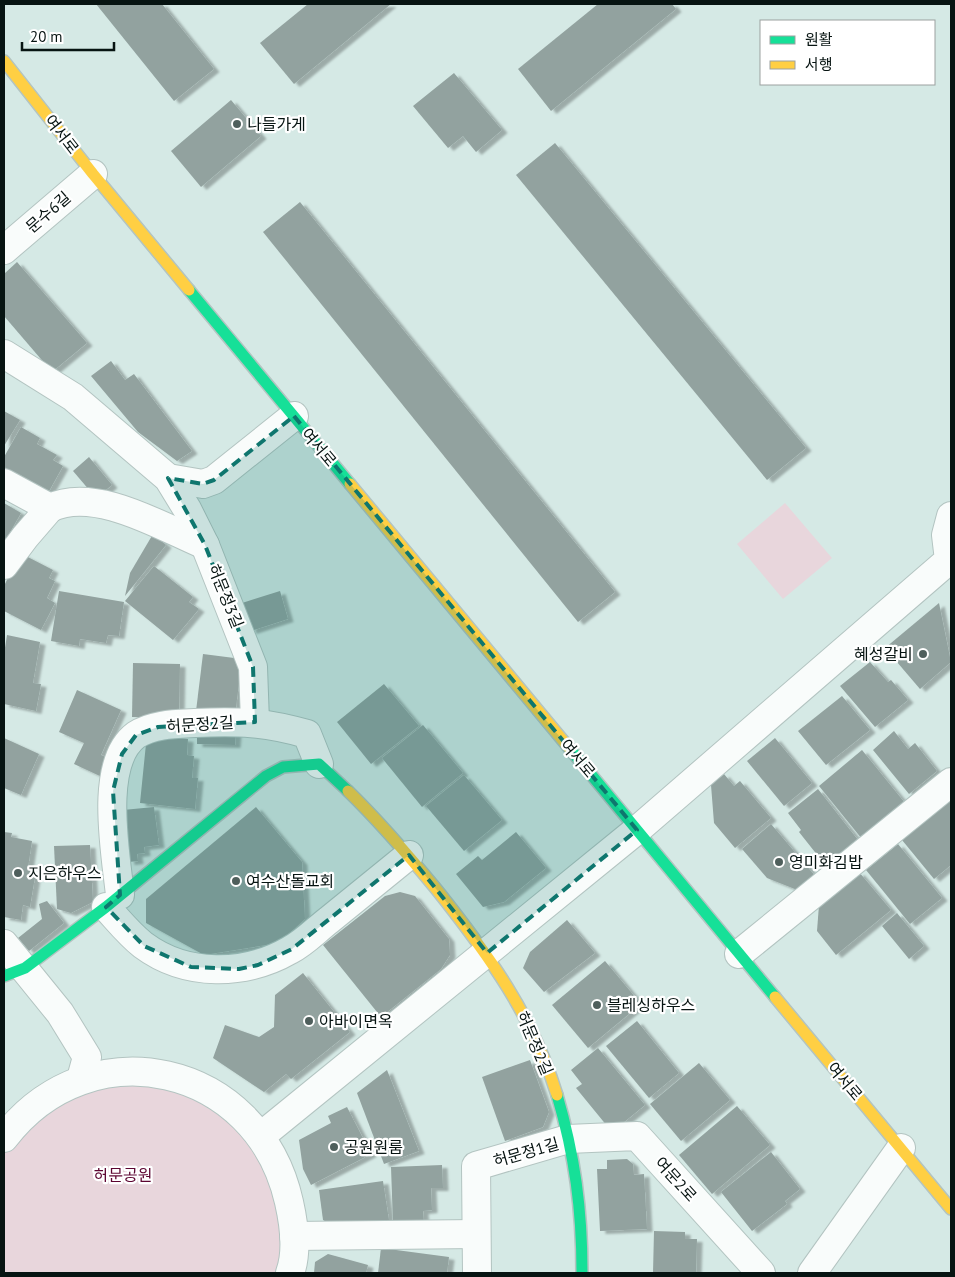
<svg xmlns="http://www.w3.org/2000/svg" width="955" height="1277" viewBox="0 0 955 1277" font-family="'PT Sans','Noto Sans KR',sans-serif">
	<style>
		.green { fill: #e8d6dc }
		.building { fill: #92a29f; filter: url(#shadow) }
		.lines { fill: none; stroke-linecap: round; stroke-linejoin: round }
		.street-casing { stroke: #b3c4c1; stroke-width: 30 }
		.fast-casing { stroke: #b3c4c1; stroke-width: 14 }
		.slow-casing { stroke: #b3c4c1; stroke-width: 14 }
		.street { stroke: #f9fcfb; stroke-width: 28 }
		.fast { stroke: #16e098; stroke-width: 11 }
		.slow { stroke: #ffcf43; stroke-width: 11 }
		.marked { fill: #0f766e; fill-opacity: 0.2; stroke: #0f766e; stroke-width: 4; stroke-dasharray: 10 6; stroke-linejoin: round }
		.poi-dot { fill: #4f5f5c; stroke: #fff; stroke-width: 2 }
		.labels { text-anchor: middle; stroke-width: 4.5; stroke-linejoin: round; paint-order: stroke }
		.poi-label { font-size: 16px; fill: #071412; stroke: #fff; text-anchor: start }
		.street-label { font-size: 16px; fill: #071412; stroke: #fff }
		.park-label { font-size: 16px; fill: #5c0531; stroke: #fff }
	</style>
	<defs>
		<filter id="shadow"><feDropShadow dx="5.5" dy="3" stdDeviation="1" flood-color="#0004"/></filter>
	</defs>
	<rect width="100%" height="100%" fill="#d5e9e5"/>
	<!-- green -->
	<g class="green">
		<polygon points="785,503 832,558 783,599 737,544"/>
		<polygon points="147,1075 232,1110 285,1195 281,1273 4,1273 4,1144 67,1089"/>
	</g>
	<!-- building -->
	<g class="building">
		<polygon points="96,4 162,4 214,69 174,101"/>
		<polygon points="308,4 391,4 294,84 260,43"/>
		<polygon points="598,4 672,4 676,9 551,111 518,69"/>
		<polygon points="454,73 502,130 476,152 463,136 448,148 413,106"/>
		<polygon points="231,100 261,136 201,187 171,151"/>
		<polygon points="555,143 806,448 767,480 516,175"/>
		<polygon points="300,202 615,592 578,622 263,232"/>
		<polygon points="17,262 87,343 52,372 4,316 4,274"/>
		<polygon points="111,361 125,380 134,374 192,451 177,461 138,432 91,376"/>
		<polygon points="4,411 20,420 4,446"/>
		<polygon points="21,427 40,438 37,444 57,455 53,460 63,466 48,493 4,467 4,457"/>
		<polygon points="89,457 112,485 96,498 73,471"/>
		<polygon points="4,503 21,513 4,543"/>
		<polygon points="153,534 166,545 125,596 130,573"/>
		<polygon points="20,553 53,570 49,578 55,581 47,598 55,603 41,630 4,611 4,586"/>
		<polygon points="154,566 193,597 189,602 199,609 173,640 125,601"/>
		<polygon points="59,591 124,602 119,636 108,635 106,643 80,639 79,646 51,641"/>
		<polygon points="280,591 288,619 251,631 242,603"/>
		<polygon points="939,603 951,662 920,689 885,648"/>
		<polygon points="7,635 40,642 33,683 41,684 36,711 4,704 4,654"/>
		<polygon points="203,654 242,659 235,716 196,711"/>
		<polygon points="870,662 888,682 891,680 908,700 875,727 840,686"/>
		<polygon points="133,663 180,664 179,718 132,717"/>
		<polygon points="384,684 419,726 371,764 337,722"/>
		<polygon points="77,690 121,710 101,755 108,758 100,776 74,764 84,743 59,732"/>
		<polygon points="842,696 870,730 826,765 798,731"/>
		<polygon points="423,725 463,773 422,807 382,758"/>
		<polygon points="197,730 236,732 235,745 197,744"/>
		<polygon points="894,731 908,749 915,743 937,771 909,794 873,750"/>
		<polygon points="147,734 188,739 187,755 194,756 192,778 198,778 195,809 140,803"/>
		<polygon points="4,738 39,754 21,795 4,788"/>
		<polygon points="775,738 812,783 784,806 747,761"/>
		<polygon points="862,750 905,803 862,839 819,786"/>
		<polygon points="724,774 734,786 740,781 771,818 735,848 714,823 711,785"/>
		<polygon points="464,775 502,820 464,851 426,806"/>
		<polygon points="818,789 858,840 826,866 799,832 801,830 788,813"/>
		<polygon points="951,799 951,865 934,879 902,840"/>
		<polygon points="154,807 159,845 144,847 145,853 137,854 138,861 129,862 123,810"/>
		<polygon points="256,807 302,862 305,919 279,943 204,955 146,923 146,899"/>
		<polygon points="771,824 816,877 800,891 767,878 742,849"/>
		<polygon points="4,832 12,833 11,837 32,841 28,868 35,877 30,907 23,905 21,920 4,917"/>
		<polygon points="516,832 546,868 504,902 483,907 456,874 478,856 482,860"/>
		<polygon points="898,844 942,898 910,924 866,870"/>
		<polygon points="90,845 93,902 71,913 57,909 54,846"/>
		<polygon points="859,872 891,910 836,955 817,931 819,905"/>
		<polygon points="400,892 415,896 449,939 450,955 441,969 381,1017 323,945 385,896"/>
		<polygon points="47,901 64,923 29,951 18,938 42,919 39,904"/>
		<polygon points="897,913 924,946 909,959 882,926"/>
		<polygon points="567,920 595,953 544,992 523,968 530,952"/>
		<polygon points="605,961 641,1004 588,1048 552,1005"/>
		<polygon points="303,973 350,1032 291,1079 286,1074 264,1092 213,1058 225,1025 259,1037 274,1027 275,995"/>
		<polygon points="637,1021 679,1073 649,1098 606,1046"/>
		<polygon points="598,1048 645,1105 612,1132 576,1088 582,1084 571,1070"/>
		<polygon points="530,1060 549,1112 543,1127 505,1141 482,1077"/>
		<polygon points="699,1063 730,1100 681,1141 650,1104"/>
		<polygon points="387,1070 419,1151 384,1164 357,1093"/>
		<polygon points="737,1106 770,1145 712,1194 679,1155"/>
		<polygon points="347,1107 371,1154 311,1185 303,1169 299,1140 331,1123 328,1116"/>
		<polygon points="771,1152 800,1189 785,1201 787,1204 752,1231 721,1192"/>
		<polygon points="627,1159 633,1164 634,1175 644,1174 647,1229 600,1231 597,1169 607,1169 607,1160"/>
		<polygon points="442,1165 443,1188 431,1188 432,1210 423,1211 424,1223 393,1224 391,1167"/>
		<polygon points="383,1181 389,1220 336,1228 323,1220 319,1190"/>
		<polygon points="654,1231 685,1232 685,1239 697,1239 696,1273 653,1273"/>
		<polygon points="381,1248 449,1257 447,1273 378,1273"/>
		<polygon points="328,1254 368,1265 366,1273 314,1273 315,1262"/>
	</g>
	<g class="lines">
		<!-- street casing -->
		<g class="street-casing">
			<g id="street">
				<polyline points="4,250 93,174"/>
				<polyline points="4,354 73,397 168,478 187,509 205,545 253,667 255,722"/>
				<polyline points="168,478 203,484 214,480 294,416"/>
				<polyline points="4,483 50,508 25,537 4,565"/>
				<path d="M 50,508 C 95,486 162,527 205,545"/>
				<path d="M 120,895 C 116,855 98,763 136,735 C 153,724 176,724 195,723 C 238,721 266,722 307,734 L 319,764"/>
				<path d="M 106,907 C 118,920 129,934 143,945 C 186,977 245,976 290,950 C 304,943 316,930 329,920 C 356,898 382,877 409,855"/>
				<polyline points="4,944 60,1013 87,1057 81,1079"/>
				<polyline points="739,954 951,782"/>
				<polyline points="261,1136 637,830 949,560 946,535 951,516"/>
				<path d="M 4,1138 C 90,1025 258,1063 289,1202 C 294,1224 298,1251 290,1273"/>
				<polyline points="294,1236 476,1234"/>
				<polyline points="477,1273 476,1166 568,1139 637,1136 761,1273"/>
				<polyline points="812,1273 901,1148"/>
			</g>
		</g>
		<!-- fast casing -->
		<g class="fast-casing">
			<g id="fast">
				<polyline points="189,290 350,484"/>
				<polyline points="570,749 775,997"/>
				<polyline points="4,976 25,968 106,907 266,776 283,767 319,764 348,791"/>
				<path d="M 557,1095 C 575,1156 582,1210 582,1273"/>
			</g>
		</g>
		<!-- slow casing -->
		<g class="slow-casing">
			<g id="slow">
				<polyline points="4,61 93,174 189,290"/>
				<polyline points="350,484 570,749"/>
				<path d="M 348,791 C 380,822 409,856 437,890 C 488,954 533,1016 557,1095"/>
				<polyline points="775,997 951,1209"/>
			</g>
		</g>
		<!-- street -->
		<use href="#street" class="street"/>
		<!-- fast -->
		<use href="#fast" class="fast"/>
		<!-- slow -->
		<use href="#slow" class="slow"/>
	</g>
	<!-- marked area -->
	<path class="marked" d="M 294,416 L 637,830 L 487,953 L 409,855 L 292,949 L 258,965 L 239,969 L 191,967 L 144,946 L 106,907 L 120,895 L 113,791 L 122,754 L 136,735 L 158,727 L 255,722 L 253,667 L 205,545 L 168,478 L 203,484 L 214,480 Z"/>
	<!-- markers -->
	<g class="poi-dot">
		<circle cx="237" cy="124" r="5"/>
		<circle cx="923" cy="654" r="5"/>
		<circle cx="779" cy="862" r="5"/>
		<circle cx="18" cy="873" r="5"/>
		<circle cx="236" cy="881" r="5"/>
		<circle cx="597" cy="1005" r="5"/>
		<circle cx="309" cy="1021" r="5"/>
		<circle cx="334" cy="1147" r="5"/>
	</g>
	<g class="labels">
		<!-- poi labels -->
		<g class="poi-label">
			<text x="247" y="130">나들가게</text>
			<text x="913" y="660" text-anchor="end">혜성갈비</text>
			<text x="789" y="868">영미화김밥</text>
			<text x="28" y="879">지은하우스</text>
			<text x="246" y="887">여수산돌교회</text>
			<text x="607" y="1011">블레싱하우스</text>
			<text x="319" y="1027">아바이면옥</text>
			<text x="344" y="1153">공원원룸</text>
		</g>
		<!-- street labels -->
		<g class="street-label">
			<text transform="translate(62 134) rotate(52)" y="6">여서로</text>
			<text transform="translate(48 212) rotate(-41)" y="6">문수6길</text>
			<text transform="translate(319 447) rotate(50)" y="6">여서로</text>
			<text transform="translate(226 596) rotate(68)" y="6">허문정3길</text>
			<text transform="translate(200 724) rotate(-4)" y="6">허문정2길</text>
			<text transform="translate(578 758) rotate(50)" y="6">여서로</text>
			<text transform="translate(535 1043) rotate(67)" y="6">허문정2길</text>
			<text transform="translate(845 1081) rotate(50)" y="6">여서로</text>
			<text transform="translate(526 1152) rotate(-16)" y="6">허문정1길</text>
			<text transform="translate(676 1179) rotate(48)" y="6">여문2로</text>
		</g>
		<!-- park labels -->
		<g class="park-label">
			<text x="123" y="1181">허문공원</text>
		</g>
	</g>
	<!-- border -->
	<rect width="955" height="1277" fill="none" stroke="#071412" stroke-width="10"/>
	<!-- legend -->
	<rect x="760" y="20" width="175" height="65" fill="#ffffff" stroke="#9ca1a0"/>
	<rect x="770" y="36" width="25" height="8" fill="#16e098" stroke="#9ca1a0"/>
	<text x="805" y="45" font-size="15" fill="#071412">원활</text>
	<rect x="770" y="61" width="25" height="8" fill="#ffcf43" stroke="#9ca1a0"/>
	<text x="805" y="70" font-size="15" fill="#071412">서행</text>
	<!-- scale -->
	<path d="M22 42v8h92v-8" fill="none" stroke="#071412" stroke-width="2.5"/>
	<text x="30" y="42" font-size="15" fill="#071412" stroke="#ffffff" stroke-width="4" paint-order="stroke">20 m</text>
</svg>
